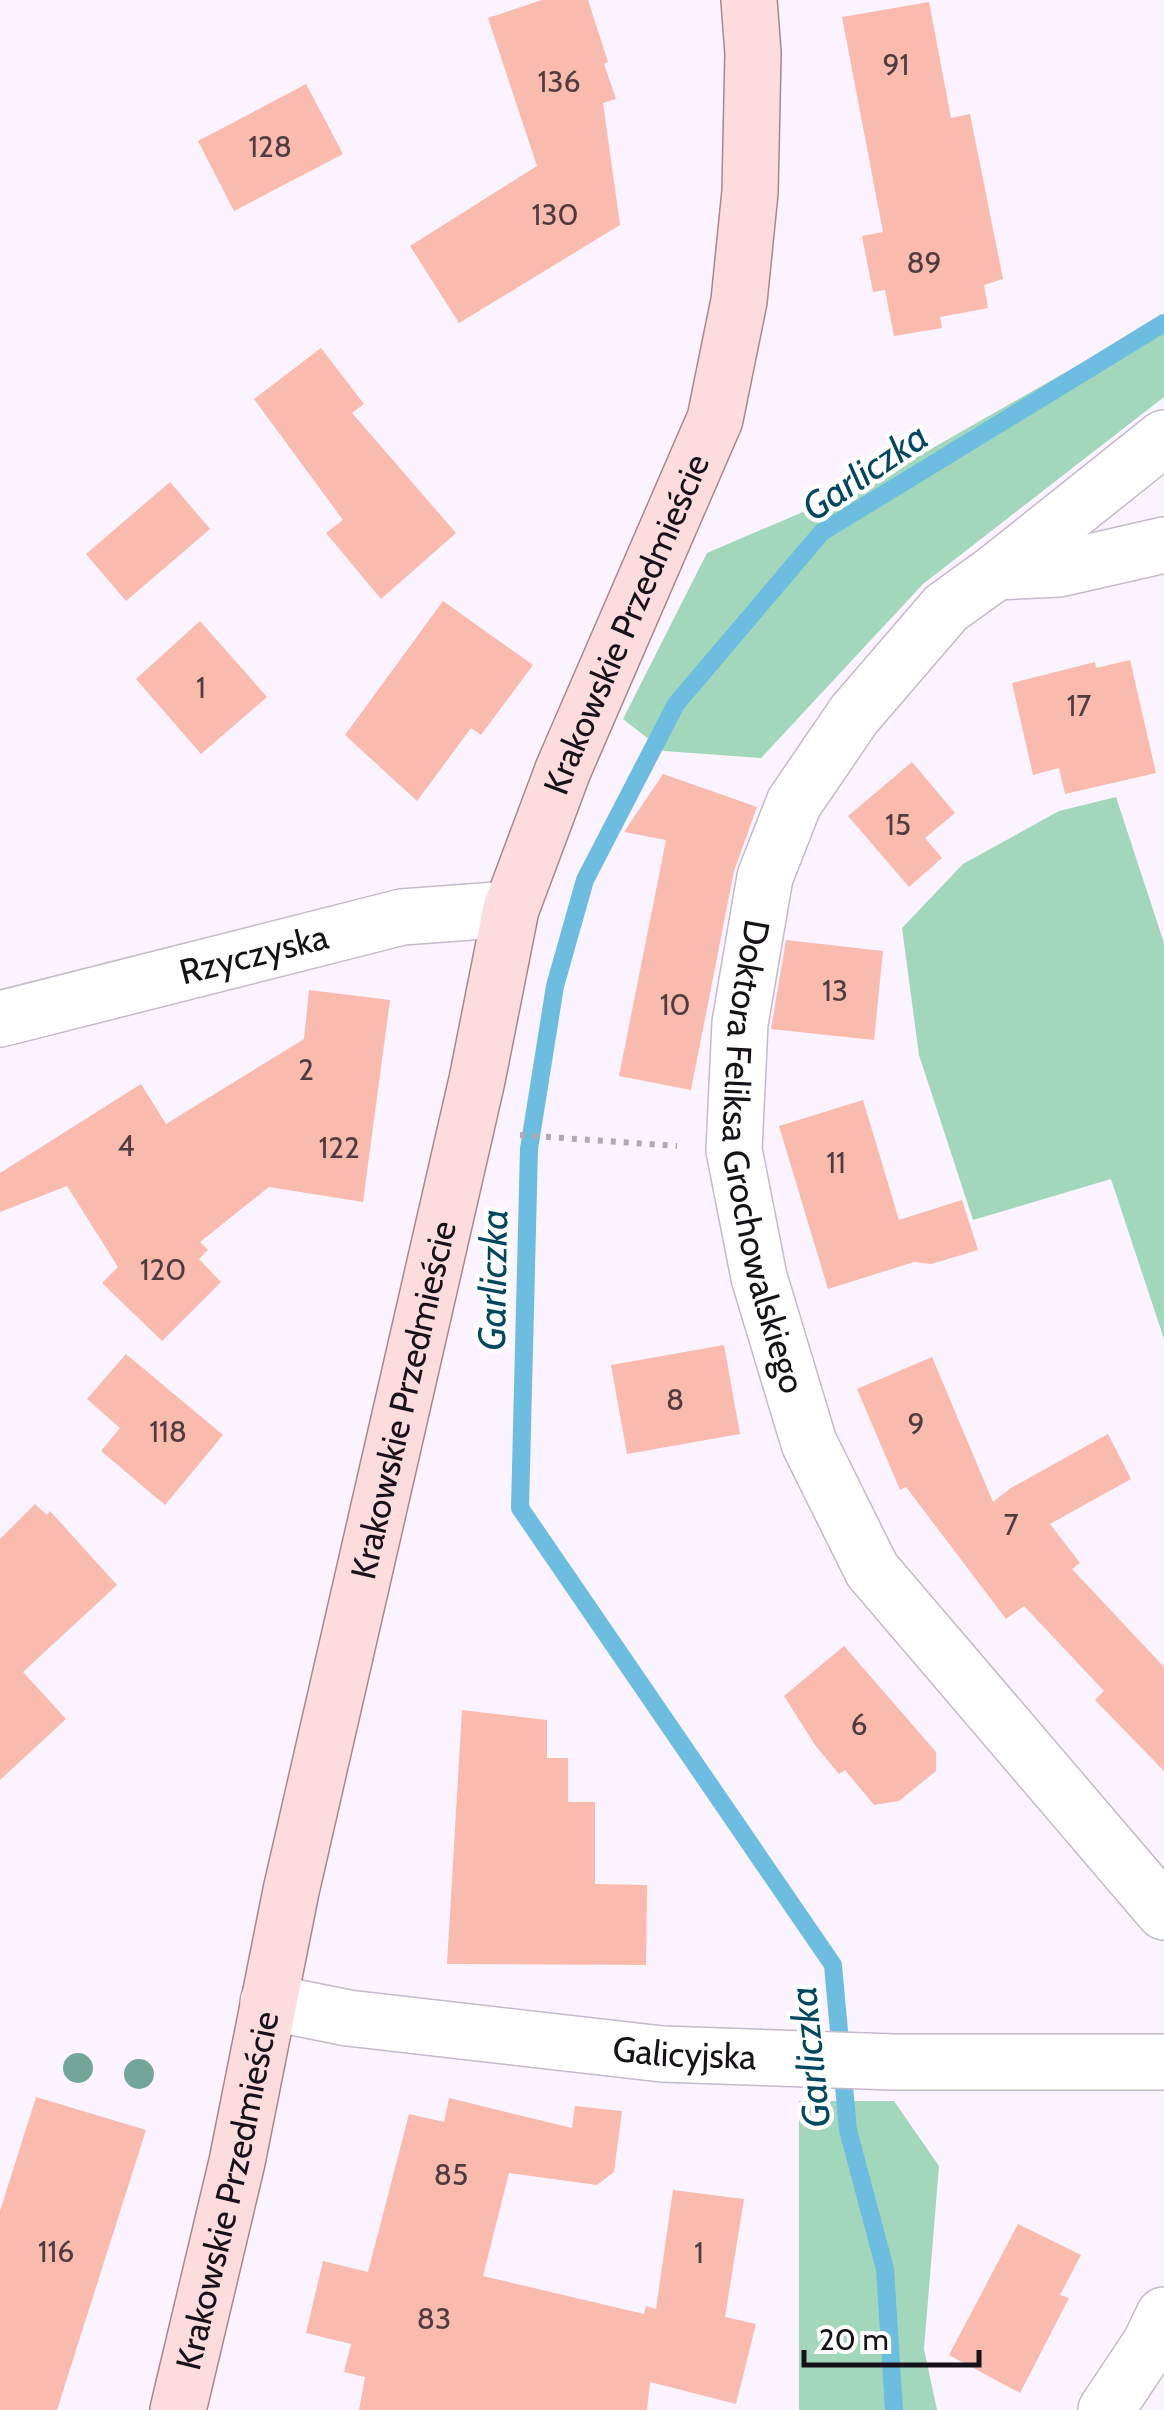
<svg xmlns="http://www.w3.org/2000/svg" width="1164" height="2410" viewBox="0 0 1164 2410" font-family="Cabin,sans-serif">
	<style>
		.green { fill: #a2d7bb }
		.lines { fill: none; stroke-linecap: round; stroke-linejoin: round }
		.stream { stroke: #6dbde0; stroke-width: 18 }
		.building { fill: #f9bbae }
		.minor-casing { stroke: #c5b9cb; stroke-width: 58 }
		.major-casing { stroke: #ab868b; stroke-width: 58 }
		.path { stroke: #b0a9b3; stroke-width: 6; stroke-dasharray: 5 8; stroke-linecap: butt }
		.minor { stroke: #fff; stroke-width: 55 }
		.major { stroke: #fddcde; stroke-width: 55 }
		.tree { fill: #73a598 }
		.labels { text-anchor: middle; stroke-width: 9; stroke-linejoin: round; paint-order: stroke }
		.number-label { font-size: 30px; fill: #503c3e }
		.street-label { font-size: 35px; fill: #171219; stroke: #fff }
		.water-label { font-size: 38px; font-style: italic; fill: #00475f; stroke: #fff }
	</style>
	<rect width="100%" height="100%" fill="#fbf3ff"/>
	<!-- green -->
	<g class="green">
		<polygon points="1164,316 1164,397 923,584 761,758 664,751 623,719 707,553 873,482"/>
		<polygon points="1116,797 1164,943 1164,1339 1111,1179 973,1220 919,1055 902,928 963,864 1059,811"/>
		<polygon points="799,2101 894,2101 939,2166 924,2349 937,2410 799,2410"/>
	</g>
	<g class="lines">
		<!-- stream -->
		<polyline class="stream" points="894,2410 885,2269 848,2130 833,1965 520,1508 529,1149 555,986 585,880 676,704 822,532 1164,323"/>
	</g>
	<!-- building -->
	<g class="building">
		<polygon points="542,0 588,0 608,62 604,64 616,99 603,103 620,225 459,323 410,246 537,166 488,18"/>
		<polygon points="929,2 951,118 970,114 1003,279 984,285 988,308 940,317 942,328 894,336 885,290 873,292 862,236 883,232 842,17"/>
		<polygon points="306,84 343,154 234,211 198,141"/>
		<polygon points="321,348 364,404 352,413 456,533 381,599 326,533 343,520 254,399"/>
		<polygon points="170,482 210,529 126,601 86,554"/>
		<polygon points="443,601 533,665 481,735 471,728 417,801 345,735"/>
		<polygon points="200,621 267,697 201,754 136,679"/>
		<polygon points="1130,660 1156,773 1065,794 1059,768 1033,775 1012,683 1095,662 1096,668"/>
		<polygon points="912,762 955,813 925,838 942,858 909,887 848,816"/>
		<polygon points="663,774 757,807 734,871 691,1090 619,1076 666,840 624,832"/>
		<polygon points="786,940 883,951 874,1040 771,1029"/>
		<polygon points="309,990 390,1000 363,1202 269,1187 200,1242 208,1250 199,1259 221,1282 162,1341 102,1283 118,1267 67,1186 0,1212 0,1173 141,1084 166,1124 304,1039"/>
		<polygon points="863,1100 899,1220 962,1200 978,1250 931,1264 914,1262 828,1289 779,1126"/>
		<polygon points="724,1345 740,1434 627,1454 611,1365"/>
		<polygon points="126,1354 223,1435 165,1505 101,1451 120,1428 87,1399"/>
		<polygon points="932,1357 993,1502 1011,1488 1108,1434 1131,1479 1050,1524 1080,1563 1072,1569 1164,1667 1164,1771 1095,1700 1104,1691 1024,1606 1006,1619 906,1487 900,1490 857,1389"/>
		<polygon points="35,1504 47,1515 50,1511 117,1585 23,1672 66,1719 0,1780 0,1539"/>
		<polygon points="844,1646 936,1752 936,1771 899,1801 874,1805 845,1770 839,1774 815,1745 784,1696"/>
		<polygon points="462,1710 547,1720 547,1758 568,1758 568,1802 595,1802 595,1884 647,1885 646,1965 447,1964"/>
		<polygon points="36,2097 146,2130 57,2410 0,2410 0,2211"/>
		<polygon points="449,2098 572,2128 575,2106 622,2111 614,2172 597,2185 509,2173 483,2276 644,2314 646,2306 656,2309 673,2190 744,2199 725,2317 756,2324 736,2404 650,2382 647,2410 359,2410 365,2377 344,2372 351,2344 306,2333 323,2261 368,2272 409,2114 444,2122"/>
		<polygon points="1018,2224 1081,2255 1060,2295 1069,2298 1020,2393 949,2355"/>
	</g>
	<g class="lines">
		<!-- minor casing -->
		<g class="minor-casing">
			<g id="minor">
				<path id="s1" d="M 1164,438 L 996,572 L 946,608 L 854,715 L 794,803 L 765,877 L 740,1023 L 734,1150 L 759,1277 L 809,1443 L 872,1570 L 1164,1912"/>
				<polyline points="996,572 1059,569 1164,545"/>
				<path id="s2" d="M 0,1019 L 402,917 L 511,909"/>
				<path id="s3" d="M 268,2002 L 348,2018 L 662,2054 L 894,2062 L 1164,2062"/>
				<polyline points="1106,2410 1150,2344 1164,2315"/>
			</g>
		</g>
		<!-- major casing -->
		<g class="major-casing">
			<g id="major">
				<path id="s4" d="M 178,2410 L 237,2162 L 291,1891 L 477,1080 L 511,909 L 563,770 L 715,419 L 739,301 L 750,192 L 753,53 L 749,0"/>
			</g>
		</g>
		<!-- path -->
		<polyline class="path" points="520,1135 677,1146"/>
		<!-- minor -->
		<use href="#minor" class="minor"/>
		<!-- major -->
		<use href="#major" class="major"/>
	</g>
	<!-- trees -->
	<g class="tree">
		<circle cx="78" cy="2068" r="15"/>
		<circle cx="139" cy="2074" r="15"/>
	</g>
	<g class="labels">
		<!-- number labels -->
		<g class="number-label">
			<text x="896" y="75">91</text>
			<text x="559" y="92">136</text>
			<text x="270" y="157">128</text>
			<text x="555" y="225">130</text>
			<text x="924" y="273">89</text>
			<text x="201" y="698">1</text>
			<text x="1079" y="716">17</text>
			<text x="898" y="835">15</text>
			<text x="835" y="1001">13</text>
			<text x="675" y="1015">10</text>
			<text x="306" y="1080">2</text>
			<text x="126" y="1156">4</text>
			<text x="339" y="1158">122</text>
			<text x="836" y="1173">11</text>
			<text x="163" y="1280">120</text>
			<text x="675" y="1410">8</text>
			<text x="916" y="1434">9</text>
			<text x="168" y="1442">118</text>
			<text x="1011" y="1535">7</text>
			<text x="859" y="1735">6</text>
			<text x="451" y="2185">85</text>
			<text x="56" y="2262">116</text>
			<text x="699" y="2263">1</text>
			<text x="434" y="2329">83</text>
		</g>
		<!-- street labels -->
		<g class="street-label">
			<text dy="12" stroke="none"><textPath href="#s4" startOffset="1845">Krakowskie Przedmieście</textPath></text>
			<text dy="12" stroke="none"><textPath href="#s2" startOffset="262">Rzyczyska</textPath></text>
			<text dy="12" stroke="none"><textPath href="#s1" startOffset="888">Doktora Feliksa Grochowalskiego</textPath></text>
			<text dy="12" stroke="none"><textPath href="#s4" startOffset="1035">Krakowskie Przedmieście</textPath></text>
			<text dy="12" stroke="none"><textPath href="#s3" startOffset="420">Galicyjska</textPath></text>
			<text dy="12" stroke="none"><textPath href="#s4" startOffset="225">Krakowskie Przedmieście</textPath></text>
		</g>
		<!-- water labels -->
		<g class="water-label">
			<text transform="translate(865 472) rotate(-34)" y="13">Garliczka</text>
			<text transform="translate(493 1280) rotate(-89)" y="13">Garliczka</text>
			<text transform="translate(810 2057) rotate(-96)" y="13">Garliczka</text>
		</g>
	</g>
	<!-- scale -->
	<path d="M804 2350v15h175v-15" fill="none" stroke="#171219" stroke-width="5"/>
	<text x="819" y="2350" font-size="30" fill="#171219" stroke="#ffffff" stroke-width="8" paint-order="stroke">20 m</text>
</svg>
